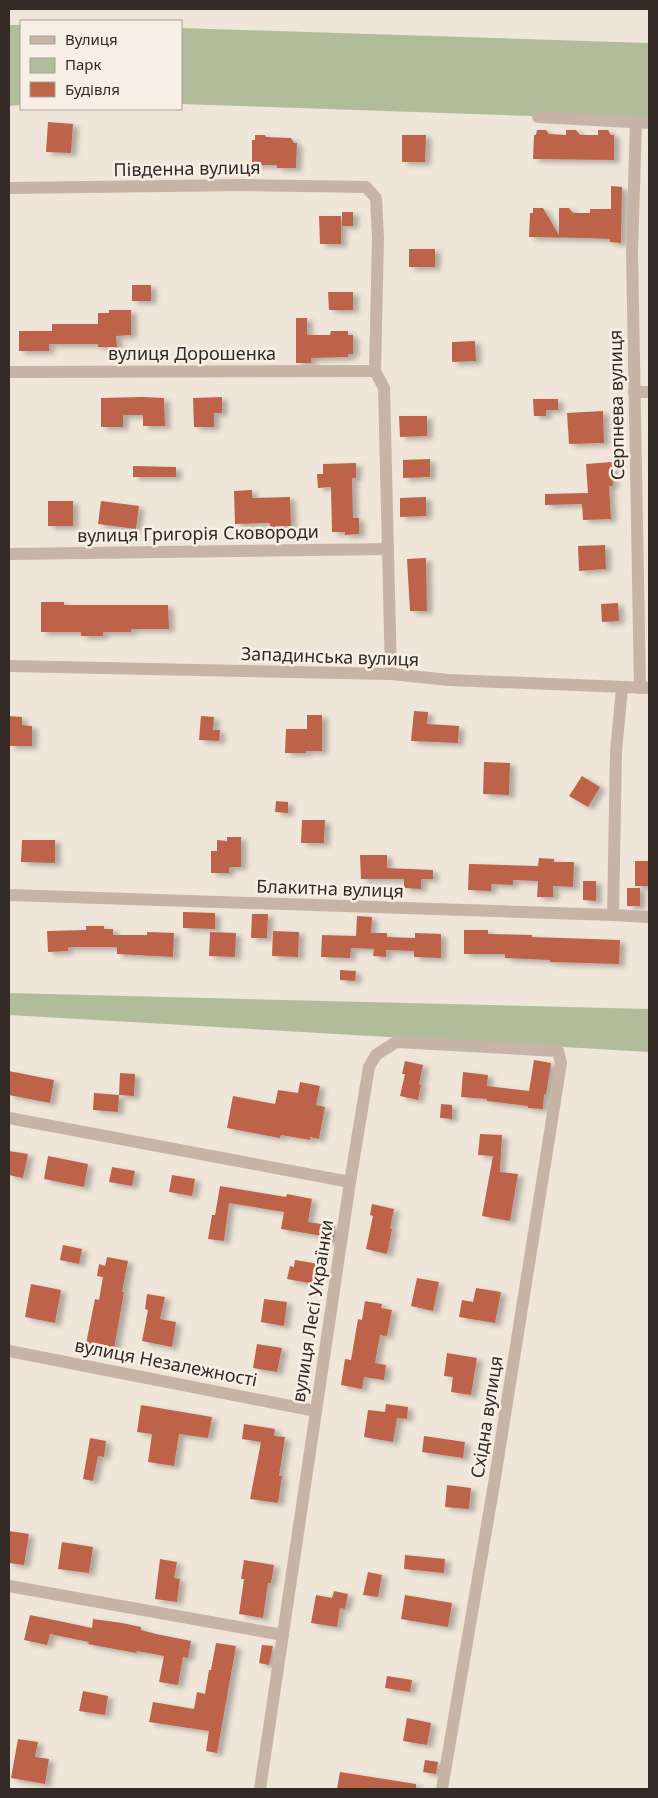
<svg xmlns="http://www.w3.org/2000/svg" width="658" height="1798" viewBox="0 0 658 1798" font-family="'Noto Sans',sans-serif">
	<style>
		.green { fill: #b1bd9a }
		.building { fill: #bd6449; filter: url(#shadow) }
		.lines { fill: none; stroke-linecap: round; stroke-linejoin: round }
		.minor { stroke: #c6b4a6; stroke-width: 12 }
		.labels { text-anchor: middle; stroke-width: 5; stroke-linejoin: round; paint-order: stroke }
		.street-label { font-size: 18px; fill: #332a26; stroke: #f7efe5 }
	</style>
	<defs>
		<filter id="shadow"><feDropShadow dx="5.5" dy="3" stdDeviation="2.5" flood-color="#0004"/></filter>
	</defs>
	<rect width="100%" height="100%" fill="#efe5d9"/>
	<!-- green -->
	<g class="green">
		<polygon points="9,25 21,25 21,105 9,106"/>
		<polygon points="181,28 649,43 649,120 181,104"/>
		<polygon points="9,993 649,1009 649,1052 9,1015"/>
	</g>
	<!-- building -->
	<g class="building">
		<polygon points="48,122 73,124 71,153 46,152"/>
		<polygon points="537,130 546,130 549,134 566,135 566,130 576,130 580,135 598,135 598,130 608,130 611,135 614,135 614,160 533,159 534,135 536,135"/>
		<polygon points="255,135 265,135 266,137 291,138 294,143 297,143 296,168 277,168 277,165 252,165 252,140 255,140"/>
		<polygon points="402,135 426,135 425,162 402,162"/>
		<polygon points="611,186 622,187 621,243 610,242 610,239 586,238 529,237 530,213 533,213 533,208 543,208 559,235 559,208 569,208 573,213 590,213 590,209 611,209"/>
		<rect x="342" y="212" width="11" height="14"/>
		<polygon points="319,216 341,216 341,244 320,244"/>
		<rect x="409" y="249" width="26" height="18"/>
		<rect x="132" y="285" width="19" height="16"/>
		<polygon points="328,292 353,292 353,310 329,310"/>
		<polygon points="109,310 131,310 131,335 116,336 117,347 98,347 98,344 49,344 49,351 19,351 19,331 52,331 52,324 98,324 98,313 109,313"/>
		<polygon points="296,318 307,318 307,335 330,335 331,331 348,331 348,335 353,335 353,354 348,354 348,357 311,358 311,363 296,363"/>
		<polygon points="475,341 476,361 452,362 452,342"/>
		<polygon points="143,397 164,398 165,426 143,426 143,415 123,415 123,427 101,427 101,398"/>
		<polygon points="222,397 222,413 214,413 214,427 194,427 193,398"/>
		<polygon points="533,399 558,399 558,410 546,410 546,416 534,416"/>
		<polygon points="603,411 604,443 569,444 567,413"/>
		<polygon points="399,416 427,416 427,436 400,437"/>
		<polygon points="430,459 430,477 403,478 403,460"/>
		<polygon points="612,462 613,486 609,486 611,519 583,520 582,504 545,505 545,494 588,493 586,464"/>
		<polygon points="356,463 356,478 352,478 353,518 359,518 359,534 345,535 345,532 332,532 331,487 318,488 317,474 323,474 323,464"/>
		<polygon points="133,466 176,467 176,477 133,477"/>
		<polygon points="252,490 252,498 290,497 291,526 270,527 270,523 235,524 234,491"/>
		<polygon points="426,497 426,516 400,517 400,498"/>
		<rect x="48" y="501" width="25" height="25"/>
		<polygon points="101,501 139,506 136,529 98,524"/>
		<polygon points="605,545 606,569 579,571 578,546"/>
		<polygon points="426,558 427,611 410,611 407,559"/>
		<polygon points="41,602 64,602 64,605 168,605 169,629 131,629 131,632 103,632 103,636 81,636 81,632 41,632"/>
		<polygon points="618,603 619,621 602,622 601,604"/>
		<polygon points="414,711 428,712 427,724 459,726 458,743 411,741"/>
		<polygon points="307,715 322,715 322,751 306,751 306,753 285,753 286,729 307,729"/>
		<polygon points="9,716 22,717 22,725 32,726 32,746 9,746"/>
		<polygon points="201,716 214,717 213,730 220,730 219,741 199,740"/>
		<polygon points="484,762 510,763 509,795 483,794"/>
		<polygon points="582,776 600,787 588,807 569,796"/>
		<polygon points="276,801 288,802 288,813 275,812"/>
		<polygon points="302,820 325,820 324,843 301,843"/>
		<polygon points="227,837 241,837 241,867 229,867 229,873 211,873 211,851 217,851 217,840 227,841"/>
		<polygon points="22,840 55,840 55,863 21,862"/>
		<polygon points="360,855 387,855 387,868 433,870 433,879 421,879 421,889 404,888 404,879 361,879"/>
		<polygon points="539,858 554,859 554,862 574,862 573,887 553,886 553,897 537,897 538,881 513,880 513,885 491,884 491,891 468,890 469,864 538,866"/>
		<rect x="635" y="861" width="14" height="25"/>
		<polygon points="583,881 596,881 596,901 583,900"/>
		<rect x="627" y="888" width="13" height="18"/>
		<polygon points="183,912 215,913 215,929 183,928"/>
		<polygon points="252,914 268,914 267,938 251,938"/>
		<polygon points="357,916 372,917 371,933 387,933 387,937 415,938 415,933 441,934 441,958 414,957 414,951 386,950 386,957 373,956 374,949 351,948 350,958 321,957 322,935 356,936"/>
		<polygon points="86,926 104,926 104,929 113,929 113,935 147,935 147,932 174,933 173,957 117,954 117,947 68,947 68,951 48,952 47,931 86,930"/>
		<polygon points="464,930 488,930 488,934 532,935 532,937 620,940 619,964 550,962 550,960 505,958 505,954 464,954"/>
		<polygon points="273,931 299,932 298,957 272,956"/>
		<polygon points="210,932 236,933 235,957 209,956"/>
		<polygon points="340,970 356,971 355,981 340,980"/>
		<polygon points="534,1060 551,1063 546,1095 544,1094 543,1109 528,1108 528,1106 487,1101 487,1099 461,1097 463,1072 488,1075 487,1086 529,1091"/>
		<polygon points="405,1061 423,1065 419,1084 421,1085 418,1100 400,1096 405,1074 402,1074"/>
		<polygon points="9,1071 54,1080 50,1103 9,1095"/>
		<polygon points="120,1073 135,1074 134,1096 119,1095"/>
		<polygon points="300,1082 320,1086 316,1105 325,1107 319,1139 310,1137 310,1140 281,1135 280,1138 227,1128 233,1096 275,1104 278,1090 298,1093"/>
		<polygon points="94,1093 119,1095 118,1112 93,1110"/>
		<polygon points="441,1104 452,1105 452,1119 440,1118"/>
		<polygon points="480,1134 502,1135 500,1172 518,1174 510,1221 482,1216 493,1156 478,1155"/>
		<polygon points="9,1151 28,1154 23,1178 9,1175"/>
		<polygon points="48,1156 88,1164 84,1187 44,1179"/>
		<polygon points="112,1167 135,1171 132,1186 109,1182"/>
		<polygon points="172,1175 195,1179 192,1196 169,1192"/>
		<polygon points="220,1186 286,1197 287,1194 312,1199 308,1222 335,1226 333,1242 323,1240 323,1236 281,1229 284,1212 229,1203 224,1241 208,1239 212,1215 215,1215"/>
		<polygon points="372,1204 394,1209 390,1228 392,1229 387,1254 366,1249 373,1216 370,1215"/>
		<polygon points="63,1245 82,1249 79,1264 60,1260"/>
		<polygon points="107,1257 128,1261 122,1292 124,1292 114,1349 86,1344 95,1299 99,1300 103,1277 97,1276 99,1264 105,1266"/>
		<polygon points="295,1260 319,1264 315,1284 287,1279 290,1266 294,1267"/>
		<polygon points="417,1278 439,1282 433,1311 411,1306"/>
		<polygon points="31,1284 61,1290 55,1323 25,1317"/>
		<polygon points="476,1288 501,1292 495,1323 459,1317 462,1300 473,1302"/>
		<polygon points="147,1294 165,1297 160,1319 176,1322 172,1347 142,1341 148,1310 145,1309"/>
		<polygon points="264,1299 287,1302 284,1326 261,1322"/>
		<polygon points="365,1301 382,1304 381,1308 392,1310 387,1336 380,1335 375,1363 386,1365 384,1380 364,1377 362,1389 341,1385 345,1359 351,1360 358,1319 362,1320"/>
		<polygon points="257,1344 282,1348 277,1372 253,1368"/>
		<polygon points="447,1353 477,1358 471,1395 451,1392 453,1377 444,1376"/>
		<polygon points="386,1404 408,1407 407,1419 397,1418 393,1442 364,1437 368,1410 385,1412"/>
		<polygon points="141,1405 212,1417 208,1438 179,1434 174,1466 148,1462 152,1434 137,1432"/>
		<polygon points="244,1424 275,1429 274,1436 285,1437 279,1476 282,1476 278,1503 250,1499 261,1442 242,1439"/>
		<polygon points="424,1436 465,1442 463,1458 422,1452"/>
		<polygon points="90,1438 106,1441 104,1457 98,1456 93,1481 83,1479"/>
		<polygon points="447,1485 471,1488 469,1509 445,1507"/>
		<polygon points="9,1531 29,1534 24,1565 9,1563"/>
		<polygon points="62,1542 93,1547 89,1573 58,1569"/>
		<polygon points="405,1555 445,1559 444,1573 404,1569"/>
		<polygon points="160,1559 177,1562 174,1578 180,1579 177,1602 155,1599"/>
		<polygon points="244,1560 274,1565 271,1583 268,1583 263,1618 239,1614 244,1579 241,1579"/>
		<polygon points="368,1572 382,1575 378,1597 363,1595"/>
		<polygon points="334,1591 348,1594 345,1609 340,1608 337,1627 311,1623 316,1595 332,1598"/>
		<polygon points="405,1595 452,1603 448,1627 401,1619"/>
		<polygon points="30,1615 92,1628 93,1619 122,1623 141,1627 141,1630 156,1634 191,1641 188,1658 183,1657 178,1685 159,1682 164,1656 137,1651 136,1653 88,1644 89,1642 50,1634 47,1645 24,1640"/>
		<polygon points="216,1643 236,1646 217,1753 206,1751 209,1731 149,1722 153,1702 194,1709 197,1692 205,1694 209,1670 211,1670"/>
		<polygon points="262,1645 273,1646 269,1665 259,1663"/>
		<polygon points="387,1676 412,1680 410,1692 385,1688"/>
		<polygon points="83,1691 108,1696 105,1715 79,1711"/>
		<polygon points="407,1718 431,1723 427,1745 403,1741"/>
		<polygon points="18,1739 38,1742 35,1757 49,1759 45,1784 11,1778"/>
		<polygon points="425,1760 438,1762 436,1774 423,1772"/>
		<polygon points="340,1772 416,1784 416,1789 337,1789"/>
	</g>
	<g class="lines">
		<!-- minor -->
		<g class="minor">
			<polyline points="538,117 649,123"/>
			<polyline points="636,122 632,251 640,688"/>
			<polyline points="9,188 244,185 366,187 376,198 378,238 375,371 384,388 391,674"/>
			<polyline points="9,372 375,371"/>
			<polyline points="634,392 649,392"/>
			<polyline points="9,554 388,549"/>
			<polyline points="9,666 391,674 449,680 649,688"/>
			<polyline points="9,895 613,915 649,917"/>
			<polyline points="613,915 616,751 622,688"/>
			<polyline points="9,1118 350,1182 260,1789"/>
			<polyline points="350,1182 369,1067 376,1055 396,1042 558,1051 561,1063 494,1484 442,1789"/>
			<polyline points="9,1351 316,1411"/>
			<polyline points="9,1586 283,1635"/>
		</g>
	</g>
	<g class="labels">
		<!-- street labels -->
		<g class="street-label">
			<text transform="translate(187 169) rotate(-1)" y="6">Південна вулиця</text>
			<text x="192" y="360">вулиця Дорошенка</text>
			<text transform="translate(617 405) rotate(-91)" y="6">Серпнева вулиця</text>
			<text transform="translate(198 534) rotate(-1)" y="6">вулиця Григорія Сковороди</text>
			<text transform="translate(330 657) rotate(2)" y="6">Западинська вулиця</text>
			<text transform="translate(330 889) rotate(2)" y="6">Блакитна вулиця</text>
			<text transform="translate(313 1311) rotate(-81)" y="6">вулиця Лесі Українки</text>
			<text transform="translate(166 1363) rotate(11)" y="6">вулиця Незалежності</text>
			<text transform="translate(487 1417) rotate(-81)" y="6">Східна вулиця</text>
		</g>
	</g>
	<!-- border -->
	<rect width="658" height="1798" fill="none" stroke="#332a26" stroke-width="20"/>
	<!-- legend -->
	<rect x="20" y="20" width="162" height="90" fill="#f7efe5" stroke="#a9a099"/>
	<rect x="30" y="36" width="25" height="8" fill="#c6b4a6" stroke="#a9a099"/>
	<text x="65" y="45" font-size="15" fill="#332a26">Вулиця</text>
	<rect x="30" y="58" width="25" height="15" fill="#b1bd9a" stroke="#a9a099"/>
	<text x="65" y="70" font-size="15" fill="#332a26">Парк</text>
	<rect x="30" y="82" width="25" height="15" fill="#bd6449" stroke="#a9a099"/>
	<text x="65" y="95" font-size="15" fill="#332a26">Будівля</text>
</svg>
